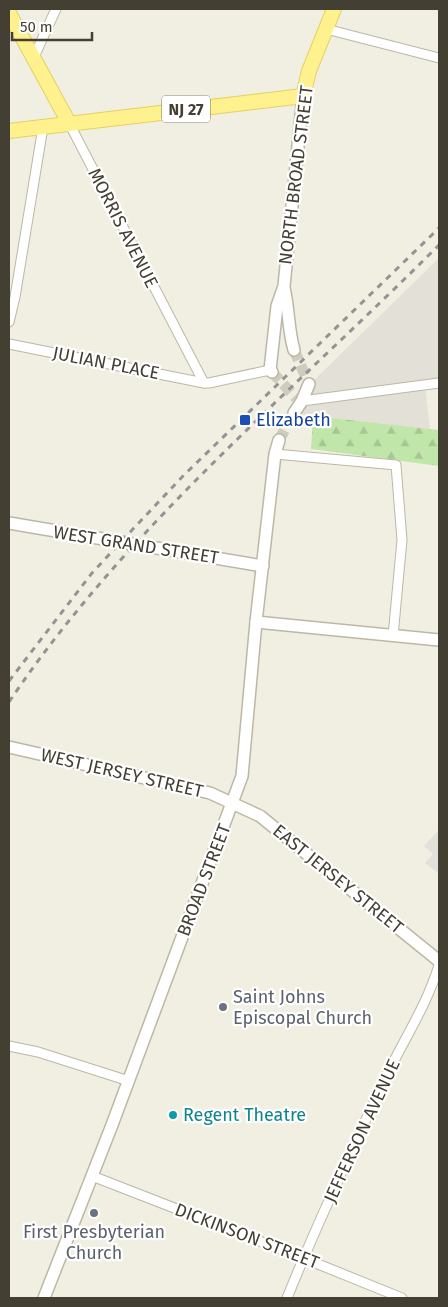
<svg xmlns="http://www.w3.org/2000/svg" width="448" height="1307" viewBox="0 0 448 1307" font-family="'Fira Sans',sans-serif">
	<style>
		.industrial { fill: #e3e0d8 }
		.forest { fill: url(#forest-firs) }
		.parking { fill: #e1e0db }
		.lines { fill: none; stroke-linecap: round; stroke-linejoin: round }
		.tertiary-tunnel { stroke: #ceccbf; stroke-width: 11; stroke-dasharray: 11 5.5; stroke-linecap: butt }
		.minor-casing { stroke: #bcb8a5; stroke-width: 11 }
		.tertiary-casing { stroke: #bcb8a5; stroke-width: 14 }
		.primary-casing { stroke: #e3d25f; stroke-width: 16 }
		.minor { stroke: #fff; stroke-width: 9 }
		.tertiary { stroke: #fff; stroke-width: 11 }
		.primary { stroke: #fef18e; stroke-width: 14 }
		.rail { stroke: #939393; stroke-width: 3; stroke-dasharray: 6 6; stroke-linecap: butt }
		.transit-dot { fill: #1a4fb4; stroke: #fff; stroke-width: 2 }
		.worship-dot { fill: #6b7280; stroke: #fff; stroke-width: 2 }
		.culture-dot { fill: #0f9aa8; stroke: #fff; stroke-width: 2 }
		.labels { text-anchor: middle; stroke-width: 4.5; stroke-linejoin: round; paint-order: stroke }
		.shield { fill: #fff; stroke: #7b7970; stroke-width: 1 }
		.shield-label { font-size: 16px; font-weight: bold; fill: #433f33 }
		.street-label { font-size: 18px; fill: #433f33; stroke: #fff }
		.transit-label { font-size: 18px; fill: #164399; stroke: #fff; text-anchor: start }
		.worship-label { font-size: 18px; fill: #5b616d; stroke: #fff; text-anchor: start }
		.culture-label { font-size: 18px; fill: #0d838f; stroke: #fff; text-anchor: start }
	</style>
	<defs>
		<pattern id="forest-firs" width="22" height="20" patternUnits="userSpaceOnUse" patternTransform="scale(1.25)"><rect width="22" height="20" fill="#c1e6aa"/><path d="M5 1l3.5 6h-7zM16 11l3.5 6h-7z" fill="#a7c693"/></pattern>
	</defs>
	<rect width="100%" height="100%" fill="#f1efe2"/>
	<!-- industrial -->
	<polygon class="industrial" points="439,258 439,384 425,386 430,429 299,415 301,393"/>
	<!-- forest -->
	<polygon class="forest" points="313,416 439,430 439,466 311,449"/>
	<!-- parking -->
	<polygon class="parking" points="439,830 439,874 425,863 433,854 424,846"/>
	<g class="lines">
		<!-- tertiary-tunnel -->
		<g class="tertiary-tunnel">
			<polyline points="294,350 309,384"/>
			<polyline points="272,372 296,398"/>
			<polyline points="279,440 294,413"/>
		</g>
		<!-- minor casing -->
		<g class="minor-casing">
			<g id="minor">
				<polyline points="326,29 439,58"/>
				<polyline points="33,59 56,9"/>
				<polyline points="69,123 204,383 209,383 270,370"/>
				<polyline points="9,322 15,297 43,127"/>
				<polyline points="9,344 204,383"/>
				<polyline points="302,401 439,383"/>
				<polyline points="275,454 396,465 402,540 393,636"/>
				<polyline points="9,1046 38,1052 129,1081"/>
				<polyline points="92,1176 303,1258 402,1298"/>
				<path d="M 287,1298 C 317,1224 351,1151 385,1079 C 403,1041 427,1005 439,965"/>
			</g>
		</g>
		<!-- tertiary casing -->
		<g class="tertiary-casing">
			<g id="tertiary">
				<path d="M 284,288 C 289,308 288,330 294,350"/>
				<polyline points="272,372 270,370 277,306 284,286 303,96"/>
				<polyline points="294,413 302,401 309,384"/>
				<polyline points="9,523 263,566"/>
				<polyline points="256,622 439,640"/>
				<polyline points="9,747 210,793 260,816 439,961"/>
				<polyline points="44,1298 112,1125 242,776 256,622 275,454 279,440"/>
			</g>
		</g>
		<!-- primary casing -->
		<g class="primary-casing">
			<g id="primary">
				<polyline points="9,13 69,123"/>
				<polyline points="9,131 303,96 309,71 334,9"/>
			</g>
		</g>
		<!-- minor -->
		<use href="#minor" class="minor"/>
		<!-- tertiary -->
		<use href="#tertiary" class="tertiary"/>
		<!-- primary -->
		<use href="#primary" class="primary"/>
		<!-- rail -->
		<g class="rail">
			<polyline points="9,681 92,573 133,529 184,475 439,228"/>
			<path d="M 9,702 C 126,528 292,392 439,245"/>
		</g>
	</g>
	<!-- markers -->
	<rect class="transit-dot" x="239" y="414" width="12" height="12" rx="2.5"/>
	<g class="worship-dot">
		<circle cx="223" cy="1007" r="5"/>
		<circle cx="94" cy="1213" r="5"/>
	</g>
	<circle class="culture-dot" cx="173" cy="1115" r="5"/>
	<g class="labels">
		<!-- shield labels -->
		<rect class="shield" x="162" y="95.5" width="48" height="27" rx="4"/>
		<g class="shield-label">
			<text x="186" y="115">NJ 27</text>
		</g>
		<!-- street labels -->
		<g class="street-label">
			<text transform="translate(296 175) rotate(-83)" y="6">NORTH BROAD STREET</text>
			<text transform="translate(123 228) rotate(63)" y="6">MORRIS AVENUE</text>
			<text transform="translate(106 363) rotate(11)" y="6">JULIAN PLACE</text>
			<text transform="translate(136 545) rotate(9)" y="6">WEST GRAND STREET</text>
			<text transform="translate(122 773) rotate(13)" y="6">WEST JERSEY STREET</text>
			<text transform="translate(338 879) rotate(39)" y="6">EAST JERSEY STREET</text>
			<text transform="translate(204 880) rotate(-69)" y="6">BROAD STREET</text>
			<text transform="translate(362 1131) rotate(-65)" y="6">JEFFERSON AVENUE</text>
			<text transform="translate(247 1236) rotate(21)" y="6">DICKINSON STREET</text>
		</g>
		<!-- transit labels -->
		<g class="transit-label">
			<text x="256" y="426">Elizabeth</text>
		</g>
		<!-- worship labels -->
		<g class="worship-label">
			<text x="233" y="1003">Saint Johns<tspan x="233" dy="21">Episcopal Church</tspan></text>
			<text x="94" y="1238" text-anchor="middle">First Presbyterian<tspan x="94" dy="21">Church</tspan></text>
		</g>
		<!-- culture labels -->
		<g class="culture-label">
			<text x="183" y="1121">Regent Theatre</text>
		</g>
	</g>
	<!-- border -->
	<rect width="448" height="1307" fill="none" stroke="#433f33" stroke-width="20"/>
	<!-- scale -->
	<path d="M12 32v8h80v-8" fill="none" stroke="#433f33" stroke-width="2.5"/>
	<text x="20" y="32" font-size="15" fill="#433f33" stroke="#ffffff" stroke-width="4" paint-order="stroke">50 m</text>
</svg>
